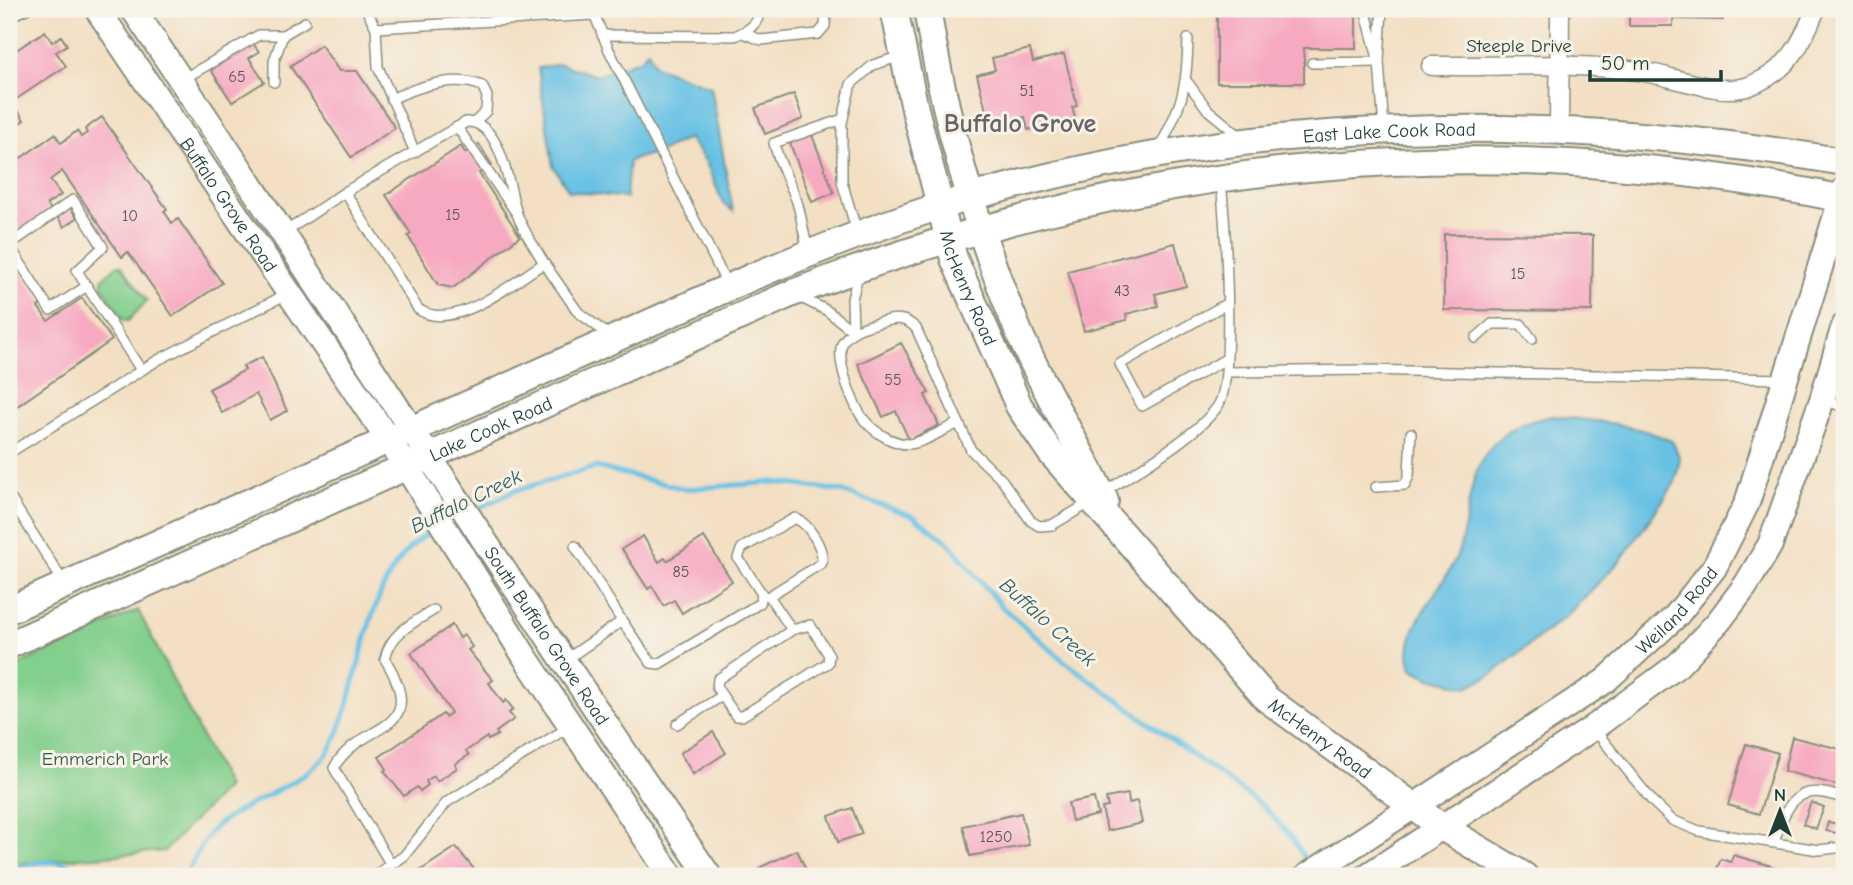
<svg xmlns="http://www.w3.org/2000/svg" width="1853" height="885" viewBox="0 0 1853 885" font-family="'Comic Neue',sans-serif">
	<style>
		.green { fill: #83cf8d; stroke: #518660; stroke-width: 2 }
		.water { fill: #67c1e4; stroke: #437f8c; stroke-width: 2 }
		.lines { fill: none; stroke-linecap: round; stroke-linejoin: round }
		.stream { stroke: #67c1e4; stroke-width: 5 }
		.building { fill: #f7a9c1 }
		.service-casing { stroke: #898e7c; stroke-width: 12 }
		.minor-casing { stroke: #898e7c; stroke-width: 21 }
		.secondary-casing { stroke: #898e7c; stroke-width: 28 }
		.primary-casing { stroke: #898e7c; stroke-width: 30 }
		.service { stroke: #fff; stroke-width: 9 }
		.minor { stroke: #fff; stroke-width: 18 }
		.secondary { stroke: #fff; stroke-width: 24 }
		.primary { stroke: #fff; stroke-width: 26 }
		.labels { text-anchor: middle; stroke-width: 6; stroke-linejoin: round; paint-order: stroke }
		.number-label { font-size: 16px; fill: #555857 }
		.street-label { font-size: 19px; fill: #1f3d34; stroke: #f7f3e8 }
		.park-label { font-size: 19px; fill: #335a46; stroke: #f7f3e8 }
		.water-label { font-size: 21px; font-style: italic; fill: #315e60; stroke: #f7f3e8 }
		.district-label { font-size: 26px; font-weight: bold; fill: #6b6365; stroke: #f7f3e8 }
	</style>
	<rect width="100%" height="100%" fill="#f7f3e8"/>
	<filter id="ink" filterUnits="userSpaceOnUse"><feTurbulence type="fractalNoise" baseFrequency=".0143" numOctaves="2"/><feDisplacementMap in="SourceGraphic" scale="14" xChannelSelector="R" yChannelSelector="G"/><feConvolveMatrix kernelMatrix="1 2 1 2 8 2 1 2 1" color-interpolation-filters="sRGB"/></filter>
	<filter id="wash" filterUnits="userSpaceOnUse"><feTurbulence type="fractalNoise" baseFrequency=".00686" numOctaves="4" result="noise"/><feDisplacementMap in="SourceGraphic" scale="28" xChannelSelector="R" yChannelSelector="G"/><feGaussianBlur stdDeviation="1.57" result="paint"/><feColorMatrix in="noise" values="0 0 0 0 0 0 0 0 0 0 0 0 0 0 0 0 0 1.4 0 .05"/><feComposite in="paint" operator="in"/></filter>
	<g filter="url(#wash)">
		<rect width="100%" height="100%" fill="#f3dfc3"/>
		<!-- green -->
		<g class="green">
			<polygon points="118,265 121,265 147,301 128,321 124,321 102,286 102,279"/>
			<polygon points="138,610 227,787 164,851 9,864 9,669"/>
		</g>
		<!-- water -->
		<g class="water">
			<polygon points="648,50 655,66 711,87 733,211 723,203 706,162 688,138 664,150 629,161 626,198 569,191 553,166 538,68 560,64 597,76 641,59"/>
			<path d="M 1552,416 C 1594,421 1635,423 1673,442 L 1680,459 L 1675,482 L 1664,499 L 1620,561 L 1566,616 L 1491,675 L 1467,687 L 1430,678 L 1411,668 C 1400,626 1441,593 1456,558 C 1471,523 1465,480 1488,451 C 1506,428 1525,422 1552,416 Z"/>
		</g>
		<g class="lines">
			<!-- stream -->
			<g class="stream">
				<polyline points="473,511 514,491 596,467 685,489 774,482 841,491 913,516 948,542 1002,607 1064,661 1264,807 1291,837 1309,865"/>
				<path d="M 9,871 C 48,856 61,861 99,876"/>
				<path d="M 173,876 L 186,874 C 194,860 203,839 214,828 C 244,801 314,782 332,746 C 365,680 363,564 436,529"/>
			</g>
		</g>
		<g id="blocks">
			<!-- building -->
			<g class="building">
				<polygon points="1217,9 1356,9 1356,48 1304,48 1304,83 1217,83"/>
				<rect x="1629" y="9" width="44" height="17"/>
				<polygon points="1675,9 1723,9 1723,20 1675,19"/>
				<polygon points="45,31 52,42 61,36 67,45 56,52 66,66 12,102 24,120 10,129 9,55"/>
				<polygon points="253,43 259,52 249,58 264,82 232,102 211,70"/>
				<polygon points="321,45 339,71 357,71 395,128 351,157 290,66"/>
				<polygon points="1030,49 1033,62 1064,54 1077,106 1072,107 1075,118 1028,130 1025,117 990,126 977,75 995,70 992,58"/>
				<polygon points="794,94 803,119 765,134 755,108"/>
				<polygon points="102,117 167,209 164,211 172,223 178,219 222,283 173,316 128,252 122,257 62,171 50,180 61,195 47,204 52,211 9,240 9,173 14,169 11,165 55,134 61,143 77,131 81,137 87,133 85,129"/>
				<polygon points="809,127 834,193 812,202 787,135"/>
				<polygon points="479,144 492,165 479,173 520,236 453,288 438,285 408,236 411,234 386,195 461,146 465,153"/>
				<polygon points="70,207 77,218 64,227 57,216"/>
				<polygon points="1444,234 1593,235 1592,311 1444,310"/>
				<polygon points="1175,243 1186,286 1155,294 1158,306 1126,314 1127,320 1084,331 1068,271"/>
				<polygon points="9,254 43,303 38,307 48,321 82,298 112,340 13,409 9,403"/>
				<polygon points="901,343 929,393 925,395 939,425 909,440 896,411 883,417 858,364"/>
				<polygon points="262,357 287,411 270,420 256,394 222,413 209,389 245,370 243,366"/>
				<polygon points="643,536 659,562 665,558 667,561 704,537 732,581 682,613 674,600 664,606 652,586 648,589 622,549"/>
				<polygon points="452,625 460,638 464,635 472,647 468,650 493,680 489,683 503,703 506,700 513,709 509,713 514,719 496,732 498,735 488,740 487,737 466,751 469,755 455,764 457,768 437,781 434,776 426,781 428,785 420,791 417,787 404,796 384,771 387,769 379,757 443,714 445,717 451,713 411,653"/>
				<polygon points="713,732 726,753 693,774 680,753"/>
				<polygon points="1792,737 1844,750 1844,787 1784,771"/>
				<polygon points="1746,744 1778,753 1759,814 1728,805"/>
				<polygon points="1128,794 1129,803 1137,801 1142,823 1107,831 1102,808 1108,807 1106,798"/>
				<polygon points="1094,798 1098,815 1072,821 1068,803"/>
				<polygon points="1811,802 1824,807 1816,829 1803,824"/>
				<polygon points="852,808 862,834 838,842 829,816"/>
				<polygon points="1021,813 1029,845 970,856 963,826"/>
				<polygon points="1828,822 1838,824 1837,833 1826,831"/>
				<polygon points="456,847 478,874 407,876 416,870 418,872"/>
				<polygon points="797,850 808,874 762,876 759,869 761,867"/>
				<polygon points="1733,855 1775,867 1772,876 1714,876 1721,859 1731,862"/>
			</g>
		</g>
	</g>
	<g filter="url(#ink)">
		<use href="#blocks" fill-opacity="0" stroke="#898e7c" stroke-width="2"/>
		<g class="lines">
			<!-- service casing -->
			<g class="service-casing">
				<g id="service">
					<polyline points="366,9 376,28 593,15"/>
					<polyline points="592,9 609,50 728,286"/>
					<polyline points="1382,9 1379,62 1384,129"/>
					<polyline points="9,17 26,9"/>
					<polyline points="376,28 378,67 415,152"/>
					<polyline points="743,33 761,40 818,34 825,26 826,9"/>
					<path d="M 602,35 L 735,36 C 748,30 759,25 760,9"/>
					<polyline points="1312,63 1379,62 1365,9"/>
					<polyline points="183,79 259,35 283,35"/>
					<polyline points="274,82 274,61 283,35 305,22"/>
					<polyline points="1188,83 1208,110 1242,138"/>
					<path d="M 391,99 C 417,87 454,74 482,86 L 487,96 L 486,111 L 476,121"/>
					<polyline points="457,127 515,211"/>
					<path d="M 1159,149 C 1182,104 1187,90 1188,39"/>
					<path d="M 285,232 L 345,192 L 418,309 C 453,334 514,282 544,263 C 535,247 523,231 517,214 C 509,189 502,120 466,122 L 345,192"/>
					<polyline points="857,232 842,182 842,123 851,84 873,65 901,56"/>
					<path d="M 809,252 C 803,235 802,217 797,202 C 790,182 779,164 774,143 L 843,119"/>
					<polyline points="544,263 578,312 610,336"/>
					<polyline points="87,286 50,310 9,245 73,200 103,247 77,271 141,370"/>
					<polyline points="799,297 826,310 853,331 852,299 858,275"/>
					<polyline points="1226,304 1120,364 1142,406 1226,359"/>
					<polyline points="1476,338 1492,324 1521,324 1532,339"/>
					<polyline points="1227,372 1362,370 1783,379"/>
					<polyline points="1824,400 1844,407"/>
					<path d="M 959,423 C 944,429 924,443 909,444 C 893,444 876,433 866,422 C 854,410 834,357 843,342 C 851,329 868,326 881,322 C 895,318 905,317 916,328 L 971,450 L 1002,480 L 1031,521 L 1039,526 L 1052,525 L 1091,502"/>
					<polyline points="9,453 158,360 287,294"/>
					<polyline points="1376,487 1405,485 1409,475 1411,433"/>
					<path d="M 1105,492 C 1134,472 1202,433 1219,404 C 1235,376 1225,220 1221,182"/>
					<polyline points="9,496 64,583"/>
					<polyline points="575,546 622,621"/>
					<path d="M 564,661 L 622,621 L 651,663 L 659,664 L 760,603 L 762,594 L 738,558 L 742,548 L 795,518 C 809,524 824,548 822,563 L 769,596 L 792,630 L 718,679 L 717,688 L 736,716 L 742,716 L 828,663 L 829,655 L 810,625 L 792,630"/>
					<polyline points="677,724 722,696"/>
					<polyline points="1594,729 1653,802 1672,820 1699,831 1819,850 1844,847"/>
					<path d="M 1774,842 C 1787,802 1798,780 1844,799"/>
					<path d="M 391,865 L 334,768 C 360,719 432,737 385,659 C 390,633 413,623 434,610"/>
					<polyline points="374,876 404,856 447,802 569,727"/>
				</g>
			</g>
			<!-- minor casing -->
			<g class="minor-casing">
				<g id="minor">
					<path d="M 1431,66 C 1501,67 1575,61 1644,72 C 1673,76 1722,97 1749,86 C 1789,71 1800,46 1816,9"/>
					<polyline points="1559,128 1560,9"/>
				</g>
			</g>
			<!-- secondary casing -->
			<g class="secondary-casing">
				<g id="secondary">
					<path id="s1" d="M 97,9 L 406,466 L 525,657 L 671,876"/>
					<path id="s2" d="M 133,9 C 328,296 512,590 709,876"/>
					<path id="s3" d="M 1307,876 L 1605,681 L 1676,616 L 1714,568 L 1747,503 L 1844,190"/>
					<polyline points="1367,876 1593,728 1678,665 1719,621 1746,585 1770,545 1822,400 1844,326"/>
				</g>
			</g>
			<!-- primary casing -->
			<g class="primary-casing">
				<g id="primary">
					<path id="s4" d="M 894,9 L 915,109 L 954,259 L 1019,406 L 1051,453 L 1267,699 L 1442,827 L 1524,876"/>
					<path d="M 927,9 C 945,121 976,230 1020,335 C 1045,392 1078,445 1105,501"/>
					<path id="s5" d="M 9,610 L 752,277 C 814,251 876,226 941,206 C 1234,115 1543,110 1844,162"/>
					<path id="s6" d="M 9,645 L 790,294 C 1136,159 1480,124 1844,199"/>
				</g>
			</g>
			<!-- service -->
			<use href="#service" class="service"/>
			<!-- minor -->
			<use href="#minor" class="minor"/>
			<!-- secondary -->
			<use href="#secondary" class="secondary"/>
			<!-- primary -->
			<use href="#primary" class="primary"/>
		</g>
	</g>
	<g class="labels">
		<!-- number labels -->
		<g class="number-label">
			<text x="237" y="82">65</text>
			<text x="1027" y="96">51</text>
			<text x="453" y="220">15</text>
			<text x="130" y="221">10</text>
			<text x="1518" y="279">15</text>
			<text x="1122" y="296">43</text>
			<text x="893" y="385">55</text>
			<text x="681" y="577">85</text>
			<text x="996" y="842">1250</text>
		</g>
		<!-- street labels -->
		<g class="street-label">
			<text x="1519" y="52">Steeple Drive</text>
			<text dy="7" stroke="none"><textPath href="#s5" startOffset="1472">East Lake Cook Road</textPath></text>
			<text dy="7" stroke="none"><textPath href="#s1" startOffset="236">Buffalo Grove Road</textPath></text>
			<text dy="7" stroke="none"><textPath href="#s4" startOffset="289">McHenry Road</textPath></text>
			<text dy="7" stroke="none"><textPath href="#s6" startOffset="528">Lake Cook Road</textPath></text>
			<text dy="7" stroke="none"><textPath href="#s3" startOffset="457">Weiland Road</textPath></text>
			<text dy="7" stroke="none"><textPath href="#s2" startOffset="751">South Buffalo Grove Road</textPath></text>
			<text dy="7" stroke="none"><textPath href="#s4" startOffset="868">McHenry Road</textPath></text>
		</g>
		<!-- park labels -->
		<g class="park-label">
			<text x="105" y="765">Emmerich Park</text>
		</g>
		<!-- water labels -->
		<g class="water-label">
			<text transform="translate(466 501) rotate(-26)" y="7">Buffalo Creek</text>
			<text transform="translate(1048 622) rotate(42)" y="7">Buffalo Creek</text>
		</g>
		<!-- district labels -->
		<g class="district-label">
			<text x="1020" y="132">Buffalo Grove</text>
		</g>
	</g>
	<!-- margin -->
	<rect width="1853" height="885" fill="none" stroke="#f7f3e8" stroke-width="35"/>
	<!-- north arrow -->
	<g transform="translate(1780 811)" stroke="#f7f3e8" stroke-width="5" paint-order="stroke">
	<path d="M0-5L12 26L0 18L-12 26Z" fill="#1f3d34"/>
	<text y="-10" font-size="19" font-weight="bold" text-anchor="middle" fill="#1f3d34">N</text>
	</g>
	<!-- scale -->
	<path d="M1590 70v10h131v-10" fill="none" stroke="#1f3d34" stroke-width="3.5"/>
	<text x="1601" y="70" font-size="21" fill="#1f3d34" stroke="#f7f3e8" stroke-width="5" paint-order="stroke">50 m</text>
</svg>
